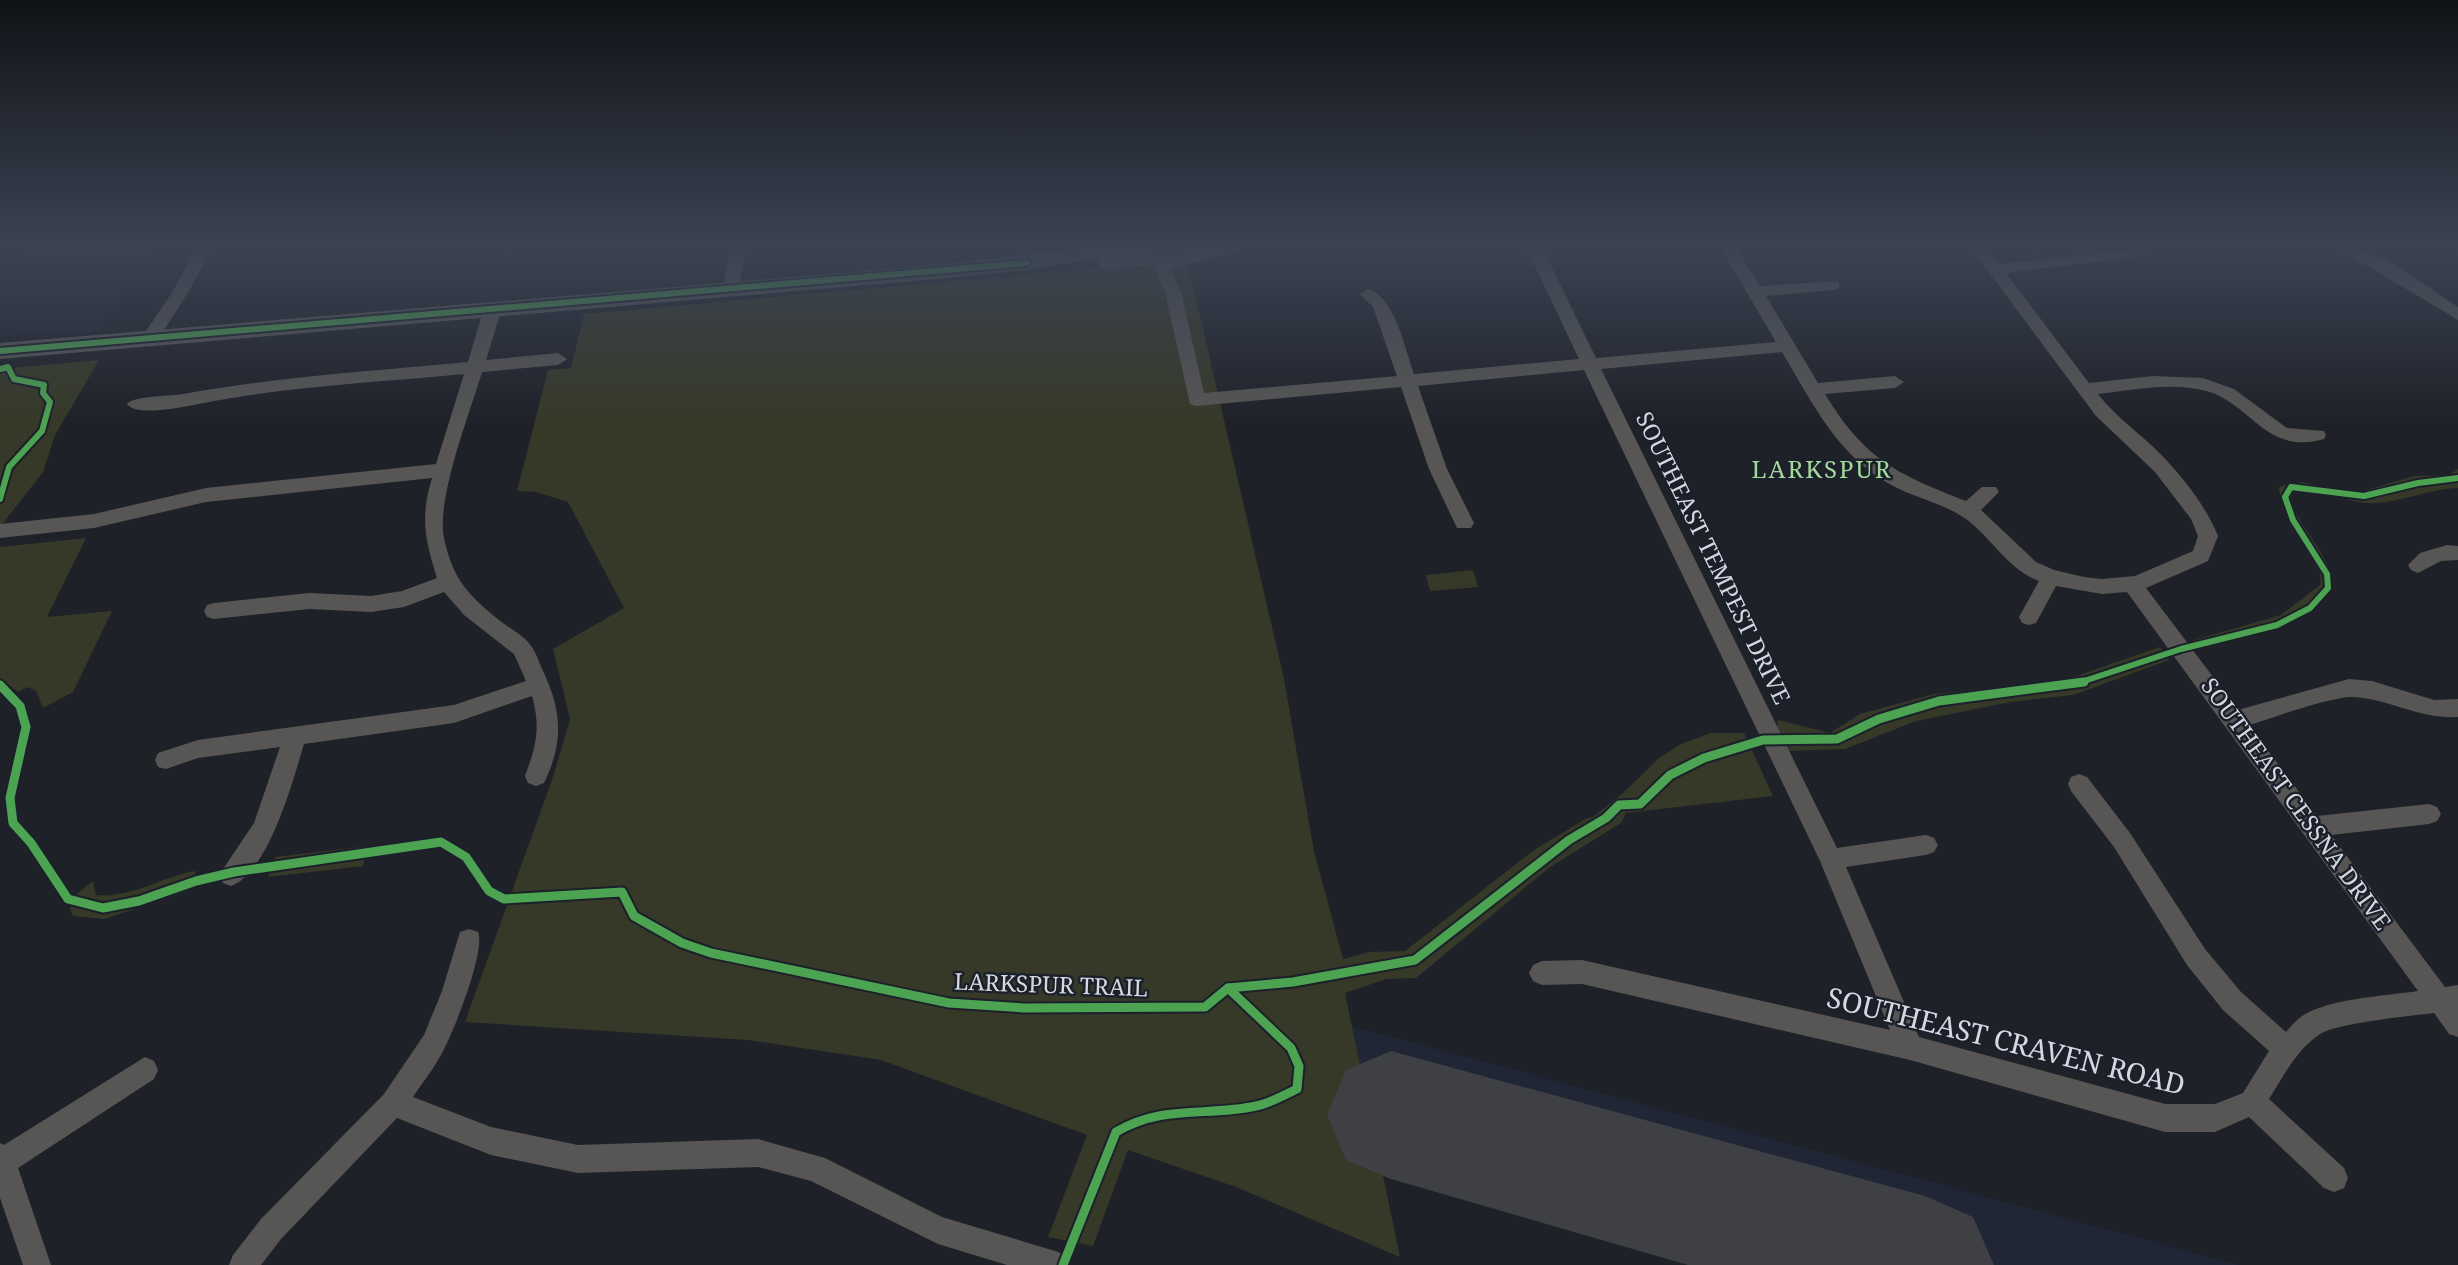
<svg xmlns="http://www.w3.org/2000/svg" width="2458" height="1265" viewBox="0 0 2458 1265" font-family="'Noto Serif',serif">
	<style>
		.built { fill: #202636 }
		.green { fill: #363927 }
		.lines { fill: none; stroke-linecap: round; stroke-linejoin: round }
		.runway { fill: #3e4044; fill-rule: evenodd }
		.minor { fill: #575655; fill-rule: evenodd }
		.major { fill: #595858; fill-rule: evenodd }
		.cycleway-far1-casing { stroke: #1b202b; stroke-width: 10 }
		.cycleway-casing { stroke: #1b202b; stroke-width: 13 }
		.cycleway-far1 { stroke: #4ca352; stroke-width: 6 }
		.cycleway { stroke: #4ca352; stroke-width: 9 }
		.labels { text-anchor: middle; stroke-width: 5; stroke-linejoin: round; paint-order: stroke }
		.street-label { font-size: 23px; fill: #d4d8e0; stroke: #1b202b }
		.neighbourhood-label { font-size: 24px; letter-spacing: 2px; fill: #a2d799; stroke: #1b202b }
		.near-street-label { font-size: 28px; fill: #d4d8e0; stroke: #1b202b }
	</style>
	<rect width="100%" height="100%" fill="#1e2128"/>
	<!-- built -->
	<g class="built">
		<polygon points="30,247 152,247 98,332 0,336 0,286"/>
		<polygon points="1351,1026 2239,1265 1763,1265 1376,1151"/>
	</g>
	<!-- green -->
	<g class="green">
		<polygon points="1187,260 1284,679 1314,851 1343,959 1369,952 1405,951 1534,850 1587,818 1593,817 1623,793 1659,758 1681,744 1711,733 1744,733 1773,796 1626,813 1621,823 1550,867 1416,978 1386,979 1345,993 1400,1257 1236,1187 1128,1150 1093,1246 1048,1237 1087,1135 881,1060 748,1040 465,1022 553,777 570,719 553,649 624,608 568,502 536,492 517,491 548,370 571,368 584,314"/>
		<polygon points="99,360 55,435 43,472 0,527 0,369"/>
		<path d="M 2458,469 L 2458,488 C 2426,489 2397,505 2365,503 C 2343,501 2316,485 2294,491 L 2290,500 C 2301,527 2321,547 2330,571 C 2348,616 2226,641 2197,649 L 2191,641 L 2281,615 L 2320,585 C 2325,562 2298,540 2288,520 C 2284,511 2280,497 2279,489 L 2281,486 L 2302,482 L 2357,493 L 2414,476 L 2449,475 Z"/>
		<polygon points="86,538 47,617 112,611 73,692 43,708 36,691 27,687 18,692 0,678 0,547"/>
		<polygon points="1473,570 1478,587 1430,591 1426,575"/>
		<polygon points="2160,647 2169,660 2073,695 2010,702 1916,721 1845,749 1787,751 1777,728 1778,720 1830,733 1860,714 1934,694 2062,681"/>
		<polygon points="368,846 363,866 268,877 275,857"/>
		<path d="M 196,871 L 186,892 L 104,919 L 73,916 L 70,908 L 73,897 L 93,881 L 96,895 C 130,899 163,876 196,871 Z"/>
	</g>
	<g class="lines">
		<!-- runway -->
		<polygon class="runway" points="1391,1051 1925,1196 1973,1217 1994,1265 1688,1265 1391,1179 1346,1160 1327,1115 1346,1070"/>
		<!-- minor -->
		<g class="minor">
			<polygon points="196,247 212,247 189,291 155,344 143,344 140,340 173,291"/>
			<polygon points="730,247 746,247 739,289 731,294 723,289"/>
			<path d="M 1526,247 L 1542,247 L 1596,358 L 1776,342 L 1720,247 L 1736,247 L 1760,286 L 1838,281 L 1840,285 L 1838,289 L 1832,290 L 1766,296 L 1818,383 L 1895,376 L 1904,382 L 1895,388 L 1825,394 C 1865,460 1897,474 1966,501 L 1982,487 L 1996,487 L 1999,492 L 1981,510 L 2036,562 L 2054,570 L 2084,577 L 2102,579 L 2135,576 L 2193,551 L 2198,536 L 2191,519 L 2155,472 L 2096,416 L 1970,247 L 1986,247 L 1999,264 L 2149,248 L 2151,251 L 2149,254 L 2143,256 L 2006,273 L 2089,383 L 2153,376 L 2203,378 L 2234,389 L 2287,428 L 2324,431 L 2326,435 L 2324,439 C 2267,455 2253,407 2210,392 C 2174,381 2134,390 2098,394 C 2118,420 2147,438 2169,463 C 2189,485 2207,509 2218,536 L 2208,561 L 2146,588 L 2238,710 L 2349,679 L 2372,681 L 2434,700 L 2458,699 L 2458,717 C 2417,719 2391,699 2353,697 C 2333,696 2272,718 2249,725 L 2317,816 L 2429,804 L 2437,807 L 2441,814 L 2437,821 L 2429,824 L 2331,835 L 2445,987 L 2458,985 L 2458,1037 L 2449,1034 L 2434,1013 C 2409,1016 2338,1023 2320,1034 C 2297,1049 2283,1077 2269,1099 L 2344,1168 L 2348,1178 L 2344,1188 L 2334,1192 L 2324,1188 L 2249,1117 L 2215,1132 L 2165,1132 L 1910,1060 L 1582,984 L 1542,985 L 1533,981 L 1529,973 L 1533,965 L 1542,961 L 1582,960 L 1890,1030 L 1820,861 L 1584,370 L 1418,386 L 1447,469 L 1474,523 L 1471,528 L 1457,528 L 1429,469 L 1401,387 L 1196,406 L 1190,404 L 1165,292 L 1150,261 L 1152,257 L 1164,257 L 1181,292 L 1204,393 L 1397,376 L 1373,307 L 1360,294 L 1368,289 C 1395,296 1405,350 1414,374 L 1579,359 ZM 1782,352 C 1813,404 1838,457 1893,486 C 1916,498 1945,504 1966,519 C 1992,538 2007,569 2039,581 L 2019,617 L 2022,623 L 2029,625 L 2036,623 L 2056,586 L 2102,594 L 2127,592 L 2418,991 C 2384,996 2337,998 2307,1013 C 2299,1017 2292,1025 2286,1032 L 2241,992 L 2205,949 L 2130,833 L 2087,777 L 2079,774 L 2071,777 L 2068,784 L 2071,791 L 2114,847 L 2187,965 L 2223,1010 L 2269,1051 L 2243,1093 L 2215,1104 L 2165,1104 L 1919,1037 L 1846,867 L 1926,855 L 1934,852 L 1938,845 L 1934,838 L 1926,835 L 1837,848 L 1601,369 Z"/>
			<path d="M 2336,247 C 2375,245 2426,286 2458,307 L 2458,320 Z"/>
			<path d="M 492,306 L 501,311 L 486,360 L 558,353 L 567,359 L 558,365 L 482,372 C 470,413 436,498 444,538 C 453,581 470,597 503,623 C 511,629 522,635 528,642 C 535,649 539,662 543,671 C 562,711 564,742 544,783 L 536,786 L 528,783 L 525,776 C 536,746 541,728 532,696 L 454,723 L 304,744 C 293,780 269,872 231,886 L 223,883 L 219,875 L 254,823 L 280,747 L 198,758 L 166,769 L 158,767 L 155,760 L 158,753 L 198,740 L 454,705 L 526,681 L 514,654 L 464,615 L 444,592 L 404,607 L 371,612 L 309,609 L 214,619 L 207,617 L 204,611 L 207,605 L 214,603 L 309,593 L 371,596 L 402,591 L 437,578 C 425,540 420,517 432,478 L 206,502 L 94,528 L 0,538 L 0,524 L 94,514 L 206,488 L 436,464 L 464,374 C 381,382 296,386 214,401 C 197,404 137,419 127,404 C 133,396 171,396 183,394 C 277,377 373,371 468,362 L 483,311 Z"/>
			<polygon points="2447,545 2458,546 2458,560 2441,561 2418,573 2411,570 2408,565 2420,553"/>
			<path d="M 469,929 L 478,932 C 486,950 454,1031 443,1051 C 435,1067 423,1082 413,1097 L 491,1127 L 578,1145 L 758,1139 L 825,1158 L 942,1217 L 1055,1251 L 1065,1255 L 1069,1265 L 1007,1265 L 938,1244 L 811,1181 L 758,1167 L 578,1173 L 491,1155 L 397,1118 L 281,1239 L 261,1265 L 229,1265 L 233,1255 L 261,1219 L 384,1094 L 424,1035 L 442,991 L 460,932 Z"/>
			<polygon points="145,1057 154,1061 158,1070 154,1079 18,1168 51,1265 23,1265 0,1198 0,1143 4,1145"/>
		</g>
		<!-- major -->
		<path class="major" d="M 1090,247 L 1155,247 L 1160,254 C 1168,257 1176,254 1180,247 L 1242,247 L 1239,252 L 1167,269 L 1149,265 L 1107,269 L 1099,267 L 1096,262 L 1099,258 L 1027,270 L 937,279 L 0,359 L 0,343 L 937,265 Z"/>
		<!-- cycleway-far1 casing -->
		<g class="cycleway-far1-casing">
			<g id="cycleway-far1">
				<polyline points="0,351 1027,263"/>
				<polyline points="0,369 8,367 14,379 44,385 43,393 50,402 42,431 9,467 0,499"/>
				<polyline points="2075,684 2181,649 2277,625 2310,608 2328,588 2327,574 2293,520 2285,497 2291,487 2364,496 2418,483 2458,478"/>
			</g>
		</g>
		<!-- cycleway casing -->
		<g class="cycleway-casing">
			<g id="cycleway">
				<polyline points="0,685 20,706 26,727 10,798 13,823 31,843 68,899 103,908 139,901 196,881 234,872 441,842 466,857 489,891 504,899 622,892 634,916 682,943 711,953 949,1003 1024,1008 1205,1007 1228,988 1293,982 1415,960 1569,840 1606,818 1619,805 1640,804 1670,775 1704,758 1763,740 1837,739 1879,719 1939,701 2084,682"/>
				<path d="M 1063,1265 L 1116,1132 C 1164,1104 1206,1117 1256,1106 C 1271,1103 1284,1095 1297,1089 L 1299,1066 L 1291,1048 L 1228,988"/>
			</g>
		</g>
		<!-- cycleway-far1 -->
		<use href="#cycleway-far1" class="cycleway-far1"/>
		<!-- cycleway -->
		<use href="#cycleway" class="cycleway"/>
	</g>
	<!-- sky -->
	<linearGradient id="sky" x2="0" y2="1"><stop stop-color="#101216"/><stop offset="0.58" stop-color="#3b4353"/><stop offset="1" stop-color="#3b4353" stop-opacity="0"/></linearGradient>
	<rect width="2458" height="424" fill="url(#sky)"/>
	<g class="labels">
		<!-- street labels -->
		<g class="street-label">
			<text transform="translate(1713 558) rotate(64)" y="8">SOUTHEAST TEMPEST DRIVE</text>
			<text transform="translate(2296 804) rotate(54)" y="8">SOUTHEAST CESSNA DRIVE</text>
			<text transform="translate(1051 985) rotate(2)" y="8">LARKSPUR TRAIL</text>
		</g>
		<!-- neighbourhood labels -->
		<g class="neighbourhood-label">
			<text x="1822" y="478">LARKSPUR</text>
		</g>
		<!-- near-street labels -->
		<g class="near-street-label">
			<text transform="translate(2006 1041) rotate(14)" y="10">SOUTHEAST CRAVEN ROAD</text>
		</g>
	</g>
</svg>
